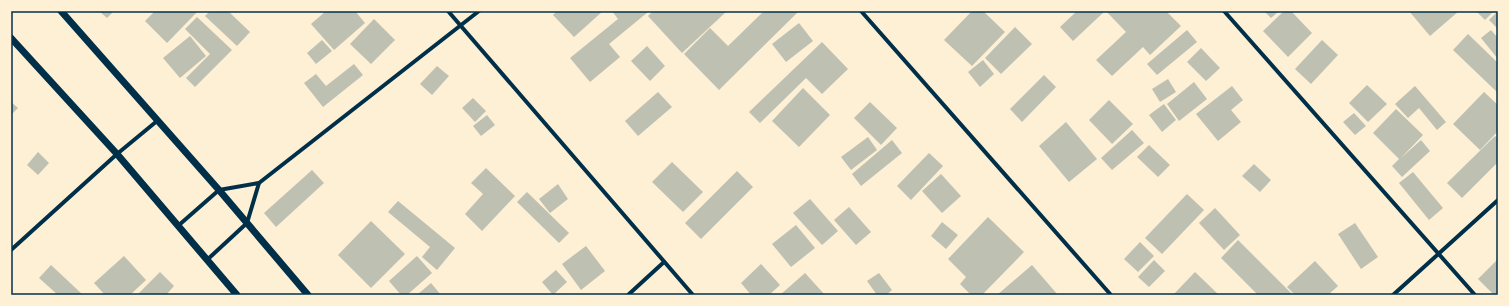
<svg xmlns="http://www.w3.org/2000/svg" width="1509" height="306" viewBox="0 0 1509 306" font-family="Cabin,sans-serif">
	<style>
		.building { fill: #bec0b2 }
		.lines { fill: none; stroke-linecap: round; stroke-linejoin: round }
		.minor { stroke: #003049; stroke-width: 4 }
		.tertiary { stroke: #003049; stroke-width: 7 }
		.neatline { fill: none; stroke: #003049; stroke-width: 1.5 }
	</style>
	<rect width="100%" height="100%" fill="#fdf0d5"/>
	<!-- building -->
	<g class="building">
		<polygon points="99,11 114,11 107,18"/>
		<polygon points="155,11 198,11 167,43 145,21"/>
		<polygon points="210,11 228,11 250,32 237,46 205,16"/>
		<polygon points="326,11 355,11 365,23 334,50 311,24"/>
		<polygon points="557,11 603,11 574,37 553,15"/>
		<polygon points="612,11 647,11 648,12 609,44 620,57 590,82 570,58 618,19"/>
		<polygon points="653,11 727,11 682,53 648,16"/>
		<polygon points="764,11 799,11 719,90 684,54 710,28 728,46"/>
		<polygon points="972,11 983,11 1005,32 972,66 944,40"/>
		<polygon points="1077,11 1105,11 1073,41 1060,27"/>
		<polygon points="1106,11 1166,11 1181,26 1150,55 1143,47 1112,76 1096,60 1126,32"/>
		<polygon points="1264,11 1279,11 1271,18"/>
		<polygon points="1284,11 1291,11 1312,33 1288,57 1263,31"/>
		<polygon points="1409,11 1459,11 1430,36"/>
		<polygon points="1476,11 1494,11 1485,20"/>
		<polygon points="1498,11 1498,29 1489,20"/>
		<polygon points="197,17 232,50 195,87 186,78 210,54 185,29"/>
		<polygon points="374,19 395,40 371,64 350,44"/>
		<polygon points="799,23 813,41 786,62 772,44"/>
		<polygon points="1015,27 1032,44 1001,74 985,58"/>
		<polygon points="1187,30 1197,42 1157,75 1147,64"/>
		<polygon points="1491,30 1498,38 1498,59 1481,38"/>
		<polygon points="1468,34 1498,63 1498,93 1453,50"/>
		<polygon points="190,36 206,56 180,78 163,58"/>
		<polygon points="322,40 332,51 316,64 307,53"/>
		<polygon points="1322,40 1338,55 1311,84 1295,69"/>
		<polygon points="822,42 848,69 822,94 806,78 760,123 749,112"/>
		<polygon points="647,46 665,66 650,81 631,61"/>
		<polygon points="1201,48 1220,68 1206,81 1187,62"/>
		<polygon points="983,60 994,74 980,87 968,72"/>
		<polygon points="354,64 363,75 323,107 304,83 316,74 326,86"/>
		<polygon points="437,66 449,76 432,95 420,84"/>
		<polygon points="1044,75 1056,87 1022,122 1010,109"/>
		<polygon points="1168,79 1176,92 1160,102 1152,89"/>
		<polygon points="1194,82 1207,99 1179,121 1167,104"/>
		<polygon points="1367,85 1387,104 1368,122 1349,103"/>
		<polygon points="1232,86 1243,100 1231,110 1241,122 1218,141 1196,114"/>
		<polygon points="1415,86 1446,122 1437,130 1419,108 1408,118 1395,104"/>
		<polygon points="803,88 830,115 799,147 772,121"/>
		<polygon points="658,92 672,107 638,136 625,121"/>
		<polygon points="1484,92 1498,105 1498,131 1480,150 1453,124"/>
		<polygon points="473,98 486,111 475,122 462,108"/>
		<polygon points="1109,100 1133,124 1112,144 1089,120"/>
		<polygon points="11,102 18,108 11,115"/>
		<polygon points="870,102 897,128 881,145 854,118"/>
		<polygon points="1164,104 1176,120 1162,132 1149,115"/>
		<polygon points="1396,109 1423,135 1401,158 1421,140 1430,151 1402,177 1392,166 1399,159 1373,133"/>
		<polygon points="1354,113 1366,126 1355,135 1343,122"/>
		<polygon points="487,115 495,125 481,136 473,126"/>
		<polygon points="1066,122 1097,159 1069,182 1039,146"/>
		<polygon points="1132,130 1144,143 1112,170 1101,158"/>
		<polygon points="1495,136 1498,139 1498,162 1462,198 1447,183"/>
		<polygon points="868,137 877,150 851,170 841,157"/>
		<polygon points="892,140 902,153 861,186 852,174"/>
		<polygon points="1149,145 1170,165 1158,177 1137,157"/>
		<polygon points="38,152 49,163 38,175 27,165"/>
		<polygon points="929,153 943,166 911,200 897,186"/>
		<polygon points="672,162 703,192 683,212 652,182"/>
		<polygon points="1254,164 1271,180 1260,192 1242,176"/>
		<polygon points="486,168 515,196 482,231 465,214 483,194 471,183"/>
		<polygon points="312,170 324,183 276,227 264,213"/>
		<polygon points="737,171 753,187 701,239 685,223"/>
		<polygon points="1413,172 1443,208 1429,220 1399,183"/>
		<polygon points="941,174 961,196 942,213 922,191"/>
		<polygon points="558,184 568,199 550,213 539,199"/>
		<polygon points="527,192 569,233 559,243 517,202"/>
		<polygon points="1187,194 1204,210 1162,254 1145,238"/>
		<polygon points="810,199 838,231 822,245 793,213"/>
		<polygon points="398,201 455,248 437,270 422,257 430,247 388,212"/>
		<polygon points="849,207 871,232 856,245 834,220"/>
		<polygon points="1215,208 1240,235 1224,250 1199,223"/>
		<polygon points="988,217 1024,252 982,295 971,295 960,284 966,277 948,259"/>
		<polygon points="371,221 405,254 371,288 338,255"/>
		<polygon points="942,222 958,235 946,249 931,236"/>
		<polygon points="1355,223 1378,257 1361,269 1338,234"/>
		<polygon points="796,225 815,248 791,267 772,244"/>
		<polygon points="1238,240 1293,295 1258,295 1221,258"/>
		<polygon points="1140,242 1154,256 1138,272 1124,259"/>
		<polygon points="586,246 605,271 581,290 562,264"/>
		<polygon points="124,256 146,280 130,295 105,295 94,283"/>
		<polygon points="417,256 432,273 407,295 401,295 389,281"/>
		<polygon points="1498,259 1498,295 1494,295 1478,279"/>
		<polygon points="1154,260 1165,271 1149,287 1138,277"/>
		<polygon points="1315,261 1338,286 1328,295 1295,295 1287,287"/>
		<polygon points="761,264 780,285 769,295 751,295 741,283"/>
		<polygon points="51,265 83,295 58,295 39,278"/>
		<polygon points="1032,265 1058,295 997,295"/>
		<polygon points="556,270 567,282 553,295 542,282"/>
		<polygon points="160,272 174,286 166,295 137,295"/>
		<polygon points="1195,272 1219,295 1176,295 1174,294"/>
		<polygon points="805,273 825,295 780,295"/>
		<polygon points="879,273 892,290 886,295 877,295 867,281"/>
		<polygon points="431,283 441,295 419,295 418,294"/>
	</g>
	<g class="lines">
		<!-- minor -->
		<g class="minor">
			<polyline points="448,11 693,295"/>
			<polyline points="861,11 1111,295"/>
			<polyline points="1224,11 1475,295"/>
			<polyline points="179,225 219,190 259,183 479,11"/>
			<polyline points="11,250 117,154 157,121"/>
			<polyline points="208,259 247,223 259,183"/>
			<polyline points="628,295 664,262"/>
			<polyline points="1393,295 1498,200"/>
		</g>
		<!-- tertiary -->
		<g class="tertiary">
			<polyline points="61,11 219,190 308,295"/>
			<polyline points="11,38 117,154 237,295"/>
		</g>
	</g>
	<!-- border -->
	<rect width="1509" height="306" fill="none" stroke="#fdf0d5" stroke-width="24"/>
	<rect x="12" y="12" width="1485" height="282" class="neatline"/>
</svg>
